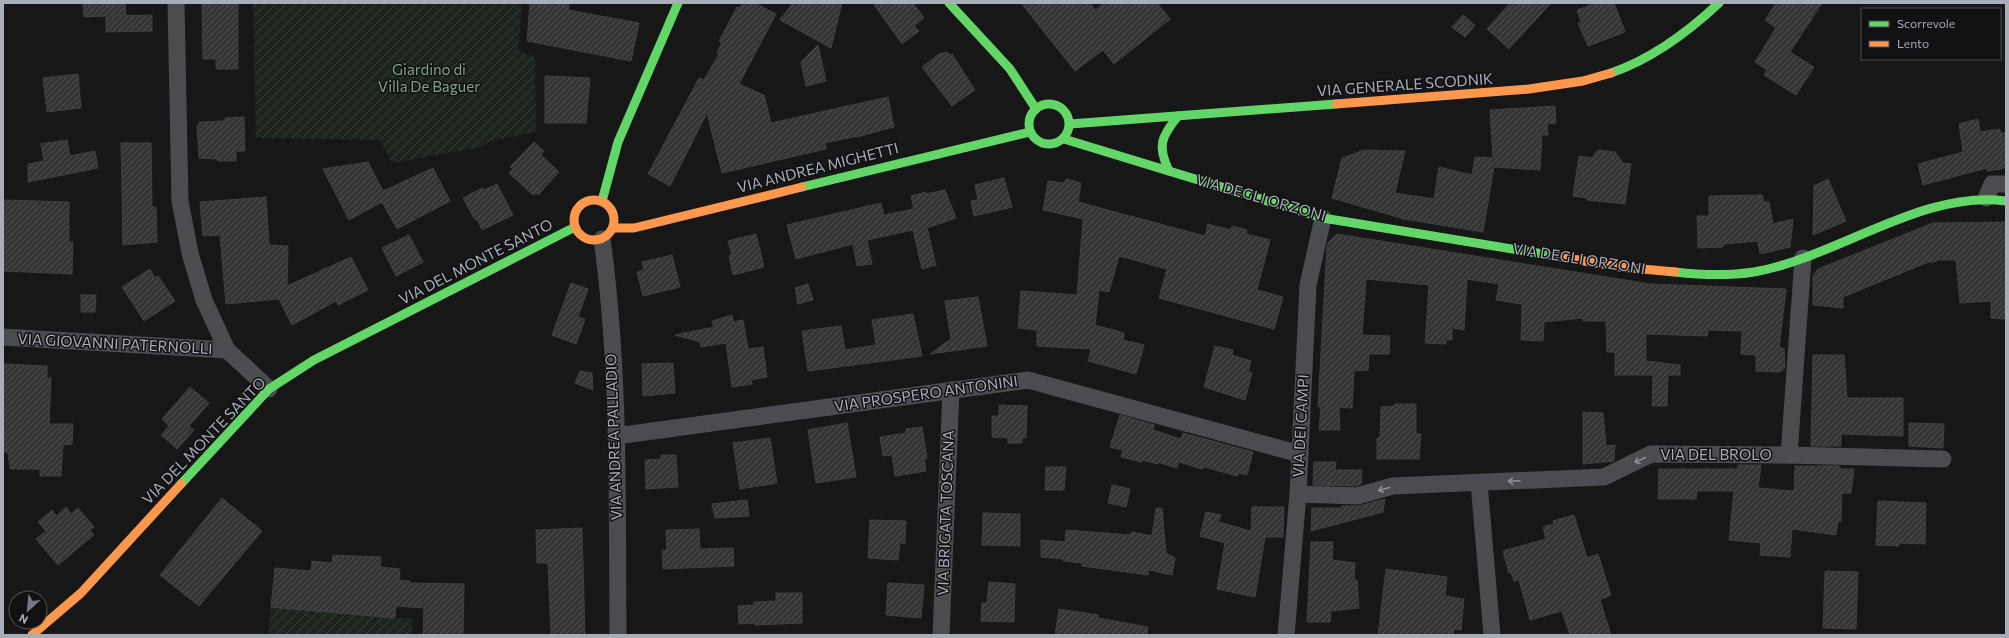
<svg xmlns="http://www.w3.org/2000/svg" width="2009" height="638" viewBox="0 0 2009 638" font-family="Commissioner,sans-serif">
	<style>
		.garden { fill: url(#garden-furrows) }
		.building { fill: url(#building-hatch); stroke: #3f4043 }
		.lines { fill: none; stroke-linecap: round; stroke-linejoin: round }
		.street { stroke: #4b4c50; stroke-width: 17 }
		.fast { stroke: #63d668; stroke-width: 9 }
		.slow { stroke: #ff974d; stroke-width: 9 }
		.oneway { stroke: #8c9099 }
		.labels { text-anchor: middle; stroke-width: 3; stroke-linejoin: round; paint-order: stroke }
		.park-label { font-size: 15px; fill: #7fa381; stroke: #111113 }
		.street-label { font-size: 15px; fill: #a8adb8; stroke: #111113 }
	</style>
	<defs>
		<pattern id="garden-furrows" width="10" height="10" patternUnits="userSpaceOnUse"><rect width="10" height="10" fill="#1d241e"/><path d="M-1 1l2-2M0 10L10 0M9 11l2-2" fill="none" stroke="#3b413d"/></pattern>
		<pattern id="building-hatch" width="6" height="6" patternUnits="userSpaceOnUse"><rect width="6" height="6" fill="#353536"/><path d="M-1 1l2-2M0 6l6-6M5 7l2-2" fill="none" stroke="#4f5051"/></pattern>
	</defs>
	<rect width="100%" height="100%" fill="#171717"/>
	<!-- garden -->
	<g class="garden">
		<polygon points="253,3 522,3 518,50 535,57 536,132 491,141 480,147 392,163 380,140 256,138"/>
		<polygon points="271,607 412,619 412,635 268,635"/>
	</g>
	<!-- building -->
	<g class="building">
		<polygon points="83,3 125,3 126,15 112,16 152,15 152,31 106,32 106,16 84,17"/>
		<polygon points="202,3 238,3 238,69 216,69 216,59 203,59"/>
		<polygon points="530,3 569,3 568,10 639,23 631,61 527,41"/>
		<polygon points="743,3 755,3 776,14 739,84 764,95 771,123 888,97 894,127 857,137 857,136 825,143 826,149 722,173 707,113 670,186 648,174 699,78 704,80 719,54 717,53 722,43 719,41 737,7 740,8"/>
		<polygon points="793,3 842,3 831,48 780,20"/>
		<polygon points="873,3 913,3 924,18 914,26 919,31 902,44"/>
		<polygon points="1021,3 1090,3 1095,10 1104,3 1157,3 1170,19 1114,64 1103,50 1075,71"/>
		<polygon points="1510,3 1551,3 1509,49 1487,29"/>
		<polygon points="1596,3 1614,3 1625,32 1588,46 1578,23 1581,22 1577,10"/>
		<polygon points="1776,3 1822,3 1790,52 1814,67 1796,95 1764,75 1767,70 1755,62 1776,28 1765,20"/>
		<polygon points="1463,15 1475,25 1465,37 1452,27"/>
		<polygon points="818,45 826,81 806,86 801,62"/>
		<polygon points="947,52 950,55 952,54 975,90 952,106 922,67 939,54"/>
		<polygon points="78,74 81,108 47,112 43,78"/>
		<polygon points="545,76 590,78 586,123 545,123"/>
		<polygon points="1555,106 1556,123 1547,124 1548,135 1542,135 1540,170 1494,167 1483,232 1404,219 1332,198 1342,158 1364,150 1405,151 1395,193 1434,199 1439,167 1472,175 1475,157 1493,158 1490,110"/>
		<polygon points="244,117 245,151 236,151 236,161 218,161 217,159 199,158 197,126 199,125 199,122 225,121 225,118"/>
		<polygon points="1978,119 1980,132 2000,129 2000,133 2006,133 2006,167 2002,169 1987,171 1987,168 1923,185 1918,164 1963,152 1959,124"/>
		<polygon points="67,140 70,156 95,151 98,168 28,182 28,164 44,161 41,144"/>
		<polygon points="534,142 544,151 541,155 559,172 538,195 536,193 533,195 509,173 513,169 510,167"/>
		<polygon points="121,143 151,143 152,207 156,207 157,242 123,245"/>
		<polygon points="1598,150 1615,152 1623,163 1631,164 1625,204 1587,200 1587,198 1573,196 1579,156 1593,158 1594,154"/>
		<polygon points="368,162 383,191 433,168 450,201 397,229 382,202 349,220 323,169"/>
		<polygon points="1004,178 1012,207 974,216 971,201 978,200 975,185"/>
		<polygon points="1066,179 1081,183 1078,202 1205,236 1208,224 1231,230 1232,226 1247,230 1246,234 1270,240 1257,290 1283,297 1274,329 1159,298 1167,269 1119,256 1109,292 1099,290 1095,325 1124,333 1123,340 1144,345 1136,374 1088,361 1091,349 1037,346 1037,330 1018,328 1021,291 1077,295 1083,219 1043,210 1048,181 1065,183"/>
		<polygon points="1828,179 1846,221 1813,235 1814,186"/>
		<polygon points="497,184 513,215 482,230 477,219 475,220 463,198 482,188 484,190"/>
		<polygon points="945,190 956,218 927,228 936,265 922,269 913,230 867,240 872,264 857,266 853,244 796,259 787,225 881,203 884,215 914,209 911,196 926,192 926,194"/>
		<polygon points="1762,195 1764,202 1769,202 1773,224 1793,219 1790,247 1760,254 1758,241 1723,244 1723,247 1698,248 1697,216 1709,216 1709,196"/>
		<polygon points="266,197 269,245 288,246 287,286 351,257 368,290 338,305 336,301 292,325 279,299 226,304 220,235 203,236 200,202"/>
		<polygon points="3,200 69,202 69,242 73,242 72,274 3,271"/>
		<polygon points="2006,222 2005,319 1991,318 1991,301 1960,303 1956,260 1939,260 1931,263 1931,261 1843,297 1843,308 1813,305 1813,276 1818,269 1933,223"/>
		<polygon points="756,234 764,267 733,275 729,256 732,255 728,241"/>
		<polygon points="1337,234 1650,284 1786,289 1779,348 1784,348 1785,368 1780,372 1756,371 1756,355 1741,354 1742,331 1708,330 1707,336 1646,334 1646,361 1680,365 1680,375 1668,375 1667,406 1652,406 1653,375 1615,375 1615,352 1607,352 1606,321 1583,321 1582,318 1544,322 1543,341 1521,340 1522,304 1496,300 1499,284 1467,279 1464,330 1452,328 1452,340 1446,340 1446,344 1425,343 1429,285 1366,279 1362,335 1390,336 1389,354 1369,354 1368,370 1354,371 1352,408 1339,407 1340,430 1319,430 1321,407 1318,406 1327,247 1328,243"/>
		<polygon points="409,235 423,262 396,276 382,248"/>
		<polygon points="672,255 680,287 643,296 637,272 644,270 642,262"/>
		<polygon points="150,269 155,278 158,276 175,301 144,321 122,287"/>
		<polygon points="571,283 588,289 578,317 585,319 576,344 552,335"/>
		<polygon points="808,284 813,300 798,304 795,288"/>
		<polygon points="81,295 96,295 95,312 81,312"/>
		<polygon points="978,297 987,346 930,354 951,339 945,301"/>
		<polygon points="913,314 922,356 808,371 802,331 841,326 845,350 876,345 872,320"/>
		<polygon points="732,315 733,322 743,320 748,349 763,347 767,377 751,380 752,384 732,387 726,343 701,347 700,342 675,335 714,327 712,321"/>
		<polygon points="1215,346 1233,350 1232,355 1251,361 1248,371 1252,373 1245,400 1204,387"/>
		<polygon points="1813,355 1844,355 1847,398 1903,398 1903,436 1841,434 1841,446 1811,446"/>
		<polygon points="673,363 675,393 643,396 642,364"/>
		<polygon points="3,364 47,366 47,378 51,378 49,424 73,424 72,444 63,445 61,476 40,476 40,469 10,469 8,452 3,452"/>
		<polygon points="580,371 592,373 593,390 575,383"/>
		<polygon points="190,387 209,403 189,426 194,430 177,449 161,435 169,426 162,419"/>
		<polygon points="1395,404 1416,404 1416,434 1421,434 1419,459 1377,459 1377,438 1380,438 1381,407 1395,406"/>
		<polygon points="999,405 1027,406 1026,438 1022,438 1022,443 1008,443 1008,438 992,437 992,416 999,416"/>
		<polygon points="1583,412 1603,413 1606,446 1615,445 1614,461 1583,464"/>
		<polygon points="1120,415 1154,425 1153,430 1181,439 1183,433 1253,452 1247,475 1238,473 1237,476 1205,467 1202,469 1179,462 1177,468 1158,462 1158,464 1142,460 1141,462 1121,457 1123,450 1110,447"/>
		<polygon points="847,423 856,477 816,483 808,430"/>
		<polygon points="1909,423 1944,424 1943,448 1909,446"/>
		<polygon points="922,427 927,458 924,459 926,471 895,476 892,455 883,456 880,437 906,433 906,429"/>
		<polygon points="770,438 777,483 740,489 733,443"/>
		<polygon points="661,455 676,455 678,487 646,489 645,460 661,459"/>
		<polygon points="1314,462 1336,462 1335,470 1362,470 1361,484 1356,486 1313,485"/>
		<polygon points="1738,465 1761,465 1758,488 1794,491 1795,466 1840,466 1840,469 1854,469 1851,493 1842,493 1841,522 1838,521 1836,535 1792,529 1790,557 1760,555 1761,543 1729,540 1734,491 1697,491 1696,499 1658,499 1659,469 1737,469"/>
		<polygon points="1046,467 1066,467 1064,490 1045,490"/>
		<polygon points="1112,485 1130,489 1126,507 1108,503"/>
		<polygon points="222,498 262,531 199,606 160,575"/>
		<polygon points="1385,499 1383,512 1311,531 1312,508 1342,508 1342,506 1359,506"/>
		<polygon points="747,500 749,516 715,518 712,504"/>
		<polygon points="1878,501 1926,503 1925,544 1899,543 1899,546 1876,545"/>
		<polygon points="66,507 71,514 78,508 94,527 90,530 94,535 58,565 36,539 46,531 38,522 52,510 56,516"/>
		<polygon points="1252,507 1284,507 1283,537 1265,537 1255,597 1217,589 1225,543 1200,536 1206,512 1221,515 1218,522 1251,531"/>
		<polygon points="1156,508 1162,508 1166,553 1175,558 1172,575 1149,570 1148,575 1082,566 1082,563 1063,561 1063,559 1041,557 1041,540 1065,542 1066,530 1131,535 1132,532 1152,536"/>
		<polygon points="983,513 1020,514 1020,546 982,545"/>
		<polygon points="1574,515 1587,558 1598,554 1611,595 1600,600 1611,635 1570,635 1562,611 1530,620 1519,580 1514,581 1511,572 1509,573 1503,551 1546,539 1543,527 1554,524 1553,521"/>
		<polygon points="870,520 906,521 905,543 900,543 898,560 868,558"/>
		<polygon points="582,528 585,635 551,635 548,563 537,563 536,530"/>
		<polygon points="699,529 700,549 733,548 734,566 663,569 662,550 667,550 666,530"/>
		<polygon points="1311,542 1333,542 1332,560 1355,563 1354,580 1357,580 1359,608 1331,611 1330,622 1307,622"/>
		<polygon points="333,555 381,557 380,567 400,569 399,580 410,581 409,583 464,584 463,635 423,635 424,608 396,606 395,618 271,607 275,568 311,571 312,561 332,563"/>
		<polygon points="1386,569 1447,577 1445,596 1464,599 1461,630 1454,629 1453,635 1378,635"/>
		<polygon points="1825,571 1858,572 1856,629 1823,628"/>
		<polygon points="989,582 1015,584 1014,622 981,621 982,603 987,603"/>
		<polygon points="888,583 924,585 921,618 886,615"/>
		<polygon points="776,593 802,593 802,623 755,625 755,623 739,624 738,606 754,605 754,602 776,601"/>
		<polygon points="1059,609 1098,615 1098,618 1148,627 1147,635 1055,635"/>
	</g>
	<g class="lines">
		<!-- street -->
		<g class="street">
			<polyline points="176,3 180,201 190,253 204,300 227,350 269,389"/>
			<polyline points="1986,198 1992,184 2006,184"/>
			<path d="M 602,239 C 620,370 617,503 618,635"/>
			<polyline points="3,337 227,350"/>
			<polyline points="616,436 1028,380 1300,454"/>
			<polyline points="1789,455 1803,258"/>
			<polyline points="1479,483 1492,635"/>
			<polyline points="1298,494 1357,496 1393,486 1604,477 1651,454 1789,455 1943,459"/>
			<polyline points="941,635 951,390"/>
			<polyline points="1286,635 1298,494 1308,285 1323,218"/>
		</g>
		<!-- fast -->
		<g class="fast">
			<polyline points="949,3 1010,69 1036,109"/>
			<path d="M 1611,73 C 1652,59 1687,33 1719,3"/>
			<circle cx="1049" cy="124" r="20"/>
			<polyline points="1070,124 1336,104"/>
			<polyline points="1064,139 1323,218 1555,256"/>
			<path d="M 1169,171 C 1157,146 1161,137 1178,116"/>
			<polyline points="802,187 1030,132"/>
			<polyline points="602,201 618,142 678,3"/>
			<path d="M 1675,272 C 1701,275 1728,276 1754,272 C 1836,258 1923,189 2006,201"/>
			<polyline points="181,484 269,389 314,360 575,227"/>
		</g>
		<!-- slow -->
		<g class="slow">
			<polyline points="1336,104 1529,89 1583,81 1611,73"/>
			<circle cx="594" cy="220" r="20"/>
			<polyline points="613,228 634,228 802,187"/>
			<polyline points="1555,256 1620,267 1675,272"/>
			<polyline points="32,635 81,593 181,484"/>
		</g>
	</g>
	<!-- one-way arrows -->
	<defs><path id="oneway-shaft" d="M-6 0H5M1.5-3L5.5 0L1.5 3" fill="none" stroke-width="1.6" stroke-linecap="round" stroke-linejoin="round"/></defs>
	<g class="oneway">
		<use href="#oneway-shaft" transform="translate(1640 460) rotate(155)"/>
		<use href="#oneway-shaft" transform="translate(1514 481) rotate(177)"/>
		<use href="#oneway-shaft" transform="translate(1384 489) rotate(165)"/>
	</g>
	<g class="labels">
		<!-- park labels -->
		<g class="park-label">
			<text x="429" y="75">Giardino di<tspan x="429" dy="17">Villa De Baguer</tspan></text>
		</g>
		<!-- street labels -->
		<g class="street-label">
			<text transform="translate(1405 85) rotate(-4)" y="5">VIA GENERALE SCODNIK</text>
			<text transform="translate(818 168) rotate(-14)" y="5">VIA ANDREA MIGHETTI</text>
			<text transform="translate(1261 198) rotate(16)" y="5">VIA DEGLI ORZONI</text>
			<text transform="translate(1579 259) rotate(9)" y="5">VIA DEGLI ORZONI</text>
			<text transform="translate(476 262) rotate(-27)" y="5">VIA DEL MONTE SANTO</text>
			<text transform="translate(115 344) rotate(3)" y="5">VIA GIOVANNI PATERNOLLI</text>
			<text transform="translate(926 394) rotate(-8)" y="5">VIA PROSPERO ANTONINI</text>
			<text transform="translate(1301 426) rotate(-87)" y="5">VIA DEI CAMPI</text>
			<text transform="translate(614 437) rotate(-92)" y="5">VIA ANDREA PALLADIO</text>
			<text transform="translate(204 441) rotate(-46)" y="5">VIA DEL MONTE SANTO</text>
			<text x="1716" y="460">VIA DEL BROLO</text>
			<text transform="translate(946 513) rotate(-88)" y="5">VIA BRIGATA TOSCANA</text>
		</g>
	</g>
	<!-- border -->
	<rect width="2009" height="638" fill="none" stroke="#a8adb8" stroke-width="8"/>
	<!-- legend -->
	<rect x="1861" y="8" width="140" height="52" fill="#111113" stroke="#4d4f55"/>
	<rect x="1869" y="21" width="20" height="6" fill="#63d668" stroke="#4d4f55"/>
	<text x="1897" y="28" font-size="12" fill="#a8adb8">Scorrevole</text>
	<rect x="1869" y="41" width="20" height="6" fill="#ff974d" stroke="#4d4f55"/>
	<text x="1897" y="48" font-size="12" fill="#a8adb8">Lento</text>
	<!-- north arrow -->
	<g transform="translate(28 610) rotate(207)"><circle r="19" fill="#111113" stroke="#4d4f55"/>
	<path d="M0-3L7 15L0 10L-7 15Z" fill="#757880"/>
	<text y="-6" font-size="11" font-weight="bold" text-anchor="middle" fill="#a8adb8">N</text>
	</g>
</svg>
